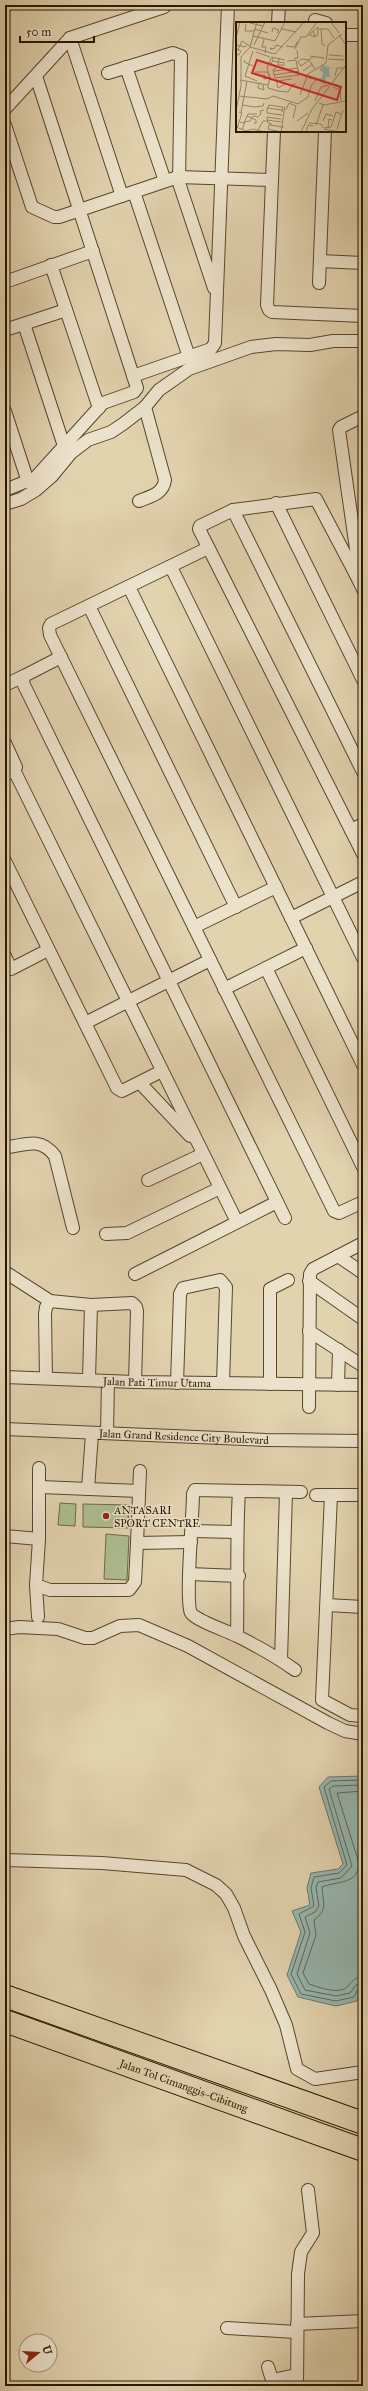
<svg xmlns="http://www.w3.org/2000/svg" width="368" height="2391" viewBox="0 0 368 2391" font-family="'IM FELL Great Primer',serif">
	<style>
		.green { fill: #adbe90; stroke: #6a6a48 }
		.water { fill: #96b7b1; stroke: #6a776b }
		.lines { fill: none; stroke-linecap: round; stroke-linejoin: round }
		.shore { stroke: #5e6759; stroke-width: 1 }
		.street-casing { stroke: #56462c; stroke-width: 14 }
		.highway-casing { stroke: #271701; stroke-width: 24 }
		.street { stroke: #ece2cb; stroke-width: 12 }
		.highway { stroke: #e2d3af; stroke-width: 22 }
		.poi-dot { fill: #8f2418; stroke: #ece2cb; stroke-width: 1.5 }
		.labels { text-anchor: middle; stroke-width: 3; stroke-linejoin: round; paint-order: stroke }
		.street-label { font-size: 11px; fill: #271701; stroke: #ece2cb }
		.poi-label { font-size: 11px; fill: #271701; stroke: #ece2cb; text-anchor: start }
		.inset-road { fill: none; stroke: #978869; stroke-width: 1 }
		.view { fill: #d62828; fill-opacity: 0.15; stroke: #d62828; stroke-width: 2 }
		.inset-edge { fill: none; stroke: #271701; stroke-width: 2 }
	</style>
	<rect width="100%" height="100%" fill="#e2d3af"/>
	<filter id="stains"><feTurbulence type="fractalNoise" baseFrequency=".005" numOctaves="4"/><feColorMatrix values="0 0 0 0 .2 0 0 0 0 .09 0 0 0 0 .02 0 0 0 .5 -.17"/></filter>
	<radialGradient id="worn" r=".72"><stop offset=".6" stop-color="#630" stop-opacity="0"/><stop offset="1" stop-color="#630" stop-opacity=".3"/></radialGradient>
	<!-- green -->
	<g class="green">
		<polygon points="60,1503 76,1504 75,1526 58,1525"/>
		<polygon points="83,1504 129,1505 128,1528 83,1527"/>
		<polygon points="106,1534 129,1536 127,1580 104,1579"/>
	</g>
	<!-- water -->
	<polygon class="water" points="363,1776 363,1988 357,2001 336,2006 298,1997 287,1975 301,1932 292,1911 310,1905 307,1888 311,1873 338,1869 343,1864 319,1787 328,1777"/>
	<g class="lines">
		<!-- shore -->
		<g class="shore">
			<polyline points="363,1780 331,1781 324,1787 347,1865 339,1873 314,1877 311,1888 314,1906 299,1914 305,1932 291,1974 301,1994 336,2001 354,1997 358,1989 363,1988"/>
			<polyline points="363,1785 333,1786 329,1789 352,1866 341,1878 318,1882 316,1888 319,1906 315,1912 305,1917 310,1933 297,1974 305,1990 336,1996 350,1993 356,1985 363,1983"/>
			<path d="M 363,1791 L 337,1793 L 358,1860 C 362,1885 336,1881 322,1887 C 323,1903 328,1910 314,1920 L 316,1935 L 303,1973 L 309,1984 C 318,1987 339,1995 347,1987 C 353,1981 354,1977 363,1977"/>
		</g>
		<!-- street casing -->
		<g class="street-casing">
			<g id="street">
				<polyline points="315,20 326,23"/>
				<polyline points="278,23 279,5"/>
				<polyline points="345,35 363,35"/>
				<polyline points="70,38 122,196"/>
				<polyline points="126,67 165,181"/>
				<polyline points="108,73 173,53 181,56 179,183 214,288"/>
				<polyline points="5,109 70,38 164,7"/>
				<polyline points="5,125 32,207 54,217 59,217 178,177 272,180"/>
				<polyline points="274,131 267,305 269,310 272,312 363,316"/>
				<polyline points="134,192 189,357"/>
				<polyline points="320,261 363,263"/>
				<polyline points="51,265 99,408"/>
				<polyline points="5,282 93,251"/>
				<polyline points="319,283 325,131"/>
				<polyline points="24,324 64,446"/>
				<polyline points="5,330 66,310"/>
				<polyline points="133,376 211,349 215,343 228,5"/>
				<polyline points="5,411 28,482"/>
				<polyline points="363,416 341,427 339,430 357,556 356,575 316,499 233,510 200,526 199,529 363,854"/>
				<polyline points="5,490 35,478 103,403 134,392 137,388 36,76"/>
				<path d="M 139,501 C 151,496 163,494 165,480 L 145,407"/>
				<polyline points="276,503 363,680"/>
				<polyline points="5,504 21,499 36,490 52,476 71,453 88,440 111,432 123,424 145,407 159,390 189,369 251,347 276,344 310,345 333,341 363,341"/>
				<polyline points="233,510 363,772"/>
				<polyline points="208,548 51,624 49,628 50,635 334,1211 339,1213 363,1202"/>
				<polyline points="171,567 363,958"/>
				<polyline points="356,575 363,589"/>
				<polyline points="129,587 363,1065"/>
				<polyline points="89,606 236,907"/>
				<polyline points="61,657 24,676 23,683 285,1218"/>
				<polyline points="5,685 24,676"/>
				<polyline points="5,743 16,767 14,770 5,775"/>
				<polyline points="14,770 237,1222"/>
				<polyline points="351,830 363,824"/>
				<polyline points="5,861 117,1088 122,1091 162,1071"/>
				<polyline points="291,918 363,882"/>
				<polyline points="194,927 276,887"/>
				<polyline points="5,956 11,969 48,950"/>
				<polyline points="266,968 363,1167"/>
				<polyline points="224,989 306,948"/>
				<polyline points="85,1023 210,960"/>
				<polyline points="140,1083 190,1136"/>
				<path d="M 5,1148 C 26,1144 41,1137 55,1156 L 73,1228"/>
				<polyline points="148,1180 203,1154"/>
				<polyline points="106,1234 127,1233 220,1188"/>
				<polyline points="338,1256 363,1273"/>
				<polyline points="5,1272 50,1301"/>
				<polyline points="135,1274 277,1202"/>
				<polyline points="309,1281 363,1319"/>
				<polyline points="309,1331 363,1366"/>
				<path id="s1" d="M 5,1377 L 135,1382 L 363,1385"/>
				<polyline points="46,1378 45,1314 46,1307 50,1301 91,1305 132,1303 136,1307 137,1311 135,1382"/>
				<polyline points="89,1379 91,1305"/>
				<polyline points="177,1383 180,1294 183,1288 220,1280 226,1287 223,1383"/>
				<polyline points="270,1384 270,1289 288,1280"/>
				<polyline points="338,1385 339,1350"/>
				<polyline points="309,1407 310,1274 313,1269 363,1243"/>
				<path id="s2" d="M 5,1429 L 266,1440 L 363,1441"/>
				<polyline points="107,1433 108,1381"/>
				<polyline points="140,1471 137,1543 191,1542"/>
				<polyline points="40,1487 139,1491"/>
				<polyline points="88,1489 92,1434"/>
				<polyline points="316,1495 363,1495"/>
				<polyline points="331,1495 322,1700 350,1715 363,1716"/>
				<polyline points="192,1531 236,1532"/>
				<polyline points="5,1536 39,1539 39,1468"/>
				<polyline points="39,1539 36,1585 50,1590 129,1590 135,1582 137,1543"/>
				<polyline points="189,1574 239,1576"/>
				<polyline points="36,1585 38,1617"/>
				<polyline points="327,1605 363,1607"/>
				<polyline points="5,1629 19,1627 58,1629 85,1638 93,1638 120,1626 139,1625 188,1646 328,1723 345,1731 363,1734"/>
				<path d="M 237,1636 C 238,1587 236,1539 239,1491"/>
				<polyline points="281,1660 286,1492"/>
				<path d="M 295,1670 C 277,1657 257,1646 237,1636 C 227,1631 197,1621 191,1613 C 185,1602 193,1514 193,1494 L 195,1490 L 301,1492"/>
				<polyline points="5,1860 102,1863 186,1870 216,1885 226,1894 234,1908 244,1936 271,1990 286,2025 297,2069 315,2079 363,2072"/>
				<polyline points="297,2324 363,2321"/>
				<polyline points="227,2328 296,2332"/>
				<polyline points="268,2367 272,2380 296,2375"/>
				<polyline points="297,2386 298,2274 301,2252 313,2233 308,2190"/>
			</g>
		</g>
		<!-- highway casing -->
		<g class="highway-casing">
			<g id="highway">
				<polyline points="5,1996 363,2123"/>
				<path id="s3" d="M 5,2021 L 363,2150"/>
			</g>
		</g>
		<!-- street -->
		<use href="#street" class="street"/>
		<!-- highway -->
		<use href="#highway" class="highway"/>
	</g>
	<!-- markers -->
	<circle class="poi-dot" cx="106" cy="1516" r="4"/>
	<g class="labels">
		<!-- street labels -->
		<g class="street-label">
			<text dy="4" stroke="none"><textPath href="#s1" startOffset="152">Jalan Pati Timur Utama</textPath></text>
			<text dy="4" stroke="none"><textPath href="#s2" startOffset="179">Jalan Grand Residence City Boulevard</textPath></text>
			<text dy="4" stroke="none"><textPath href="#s3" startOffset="190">Jalan Tol Cimanggis–Cibitung</textPath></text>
		</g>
		<!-- poi labels -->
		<g class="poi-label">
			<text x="114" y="1514">ANTASARI<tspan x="114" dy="13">SPORT CENTRE</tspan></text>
		</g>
	</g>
	<!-- overview -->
	<g transform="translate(236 22)">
		<rect width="110" height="110" fill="#e2d3af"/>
		<path d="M 87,43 L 96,46 L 93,46 L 94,55 L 90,55 L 89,63 L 82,57 L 86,56 L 87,50 L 83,48 Z" fill="#96b7b1"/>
		<path class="inset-road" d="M 95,0 L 103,11M 14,1 L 27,4M 10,2 L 9,9 L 18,9M 18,7 L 32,11M 46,7 L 60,10M 83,7 L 92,7 L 98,16M 85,7 L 86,22 L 89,24M 77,9 L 79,14 L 82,13 L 82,5M 36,10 L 37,6 L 43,8 L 41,11M 103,13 L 110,23M 17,14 L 39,19 L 49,0M 80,15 L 73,13 L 82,5M 0,16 L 4,0M 28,17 L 26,25 L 30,25 L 29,31M 0,23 L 9,25 L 12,22M 18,23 L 29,0M 50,24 L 59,25 L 61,20 L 63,21M 14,25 L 39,32 L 68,0M 0,27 L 5,29 L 3,33 L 0,32M 59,27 L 65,15 L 70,15 L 81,0M 2,28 L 6,19 L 14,24M 35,28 L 34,26 L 38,27 L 40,23 L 47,25M 17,29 L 9,54 L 21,59M 20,30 L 34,35M 93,33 L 107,34M 74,34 L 88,36 L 86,37M 35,35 L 49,38M 37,36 L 35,43 L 41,45 L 37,48 L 39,56 L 63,53 L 60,38 L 51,39M 43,36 L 42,43 L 49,43M 58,36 L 62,36 L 61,28M 65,37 L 62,40 L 65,44 L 77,35M 65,37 L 73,38 L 79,47M 92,37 L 108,38M 9,38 L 8,40 L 17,44M 36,39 L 49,41M 38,49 L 62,46M 67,49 L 77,42M 19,50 L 32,50 L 34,56 L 28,57 L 28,52M 38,53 L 63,49M 99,54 L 101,46 L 107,46M 73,56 L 81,57 L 73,54M 40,57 L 42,66 L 51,61M 4,58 L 32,63 L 34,56 L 31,46 L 35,36M 41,59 L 56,57M 26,62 L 23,61 L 22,66 L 28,68 L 27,63M 32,63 L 32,66 L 42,69 L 52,70 L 57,62 L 60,62M 97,65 L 104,68 L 105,79M 64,73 L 72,52 L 90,41 L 92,23 L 106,12M 3,74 L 31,77 L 37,74 L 62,82 L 72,75 L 75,64 L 82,56M 79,79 L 85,65 L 93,63M 83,81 L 88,83 L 110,79M 6,83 L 19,85 L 27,84 L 28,81M 32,86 L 33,83 L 47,85 L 46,90M 46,88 L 31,86 L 31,91 L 46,93M 50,88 L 53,81 L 60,84 L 57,96M 0,89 L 5,64 L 5,35 L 14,25 L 21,0M 5,90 L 11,59M 11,94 L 20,98 L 20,101 L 18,101M 31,98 L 45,100M 61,99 L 72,91M 87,99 L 90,92 L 97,94M 4,100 L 8,101 L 12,92 L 21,92M 73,101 L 85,102 L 87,106M 36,102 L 32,101 L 31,95 L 45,97M 80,103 L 87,83M 0,105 L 10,109 L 17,107 L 29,110M 48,105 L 45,105 L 41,104 L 33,103 L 32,107 L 45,110 L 46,105 L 48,89 L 49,84M 1,106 L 6,91 L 3,90M 88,106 L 95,105 L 100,90 L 105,92M 92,106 L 93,97 L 96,98M 88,107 L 104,110M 101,107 L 107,88M 6,108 L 9,100 L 14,99 L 17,94 L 22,95 L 25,92 L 24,89 L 28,88M 22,108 L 27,99 L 32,99M 65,110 L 76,87 L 110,43M 70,110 L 72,103 L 77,104"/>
		<path class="view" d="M 21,38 L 105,65 L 101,78 L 16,51 Z"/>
		<rect width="110" height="110" class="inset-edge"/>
	</g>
	<!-- margin -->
	<rect width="368" height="2391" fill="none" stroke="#e2d3af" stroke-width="20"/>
	<rect x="6" y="6" width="356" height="2379" fill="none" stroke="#271701" stroke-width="2"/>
	<rect x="10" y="10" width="348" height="2371" fill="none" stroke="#271701"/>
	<!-- north arrow -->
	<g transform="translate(38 2353) rotate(72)"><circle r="19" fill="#ece2cb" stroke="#9d917a"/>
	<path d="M0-3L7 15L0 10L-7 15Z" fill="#8f2418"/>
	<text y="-6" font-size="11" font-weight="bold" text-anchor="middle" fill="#271701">U</text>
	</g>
	<!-- scale -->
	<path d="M20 36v6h74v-6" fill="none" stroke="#271701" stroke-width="2"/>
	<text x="26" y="36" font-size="12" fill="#271701" stroke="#ece2cb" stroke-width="3" paint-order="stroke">50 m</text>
	<rect width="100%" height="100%" filter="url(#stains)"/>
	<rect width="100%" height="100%" fill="url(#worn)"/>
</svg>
